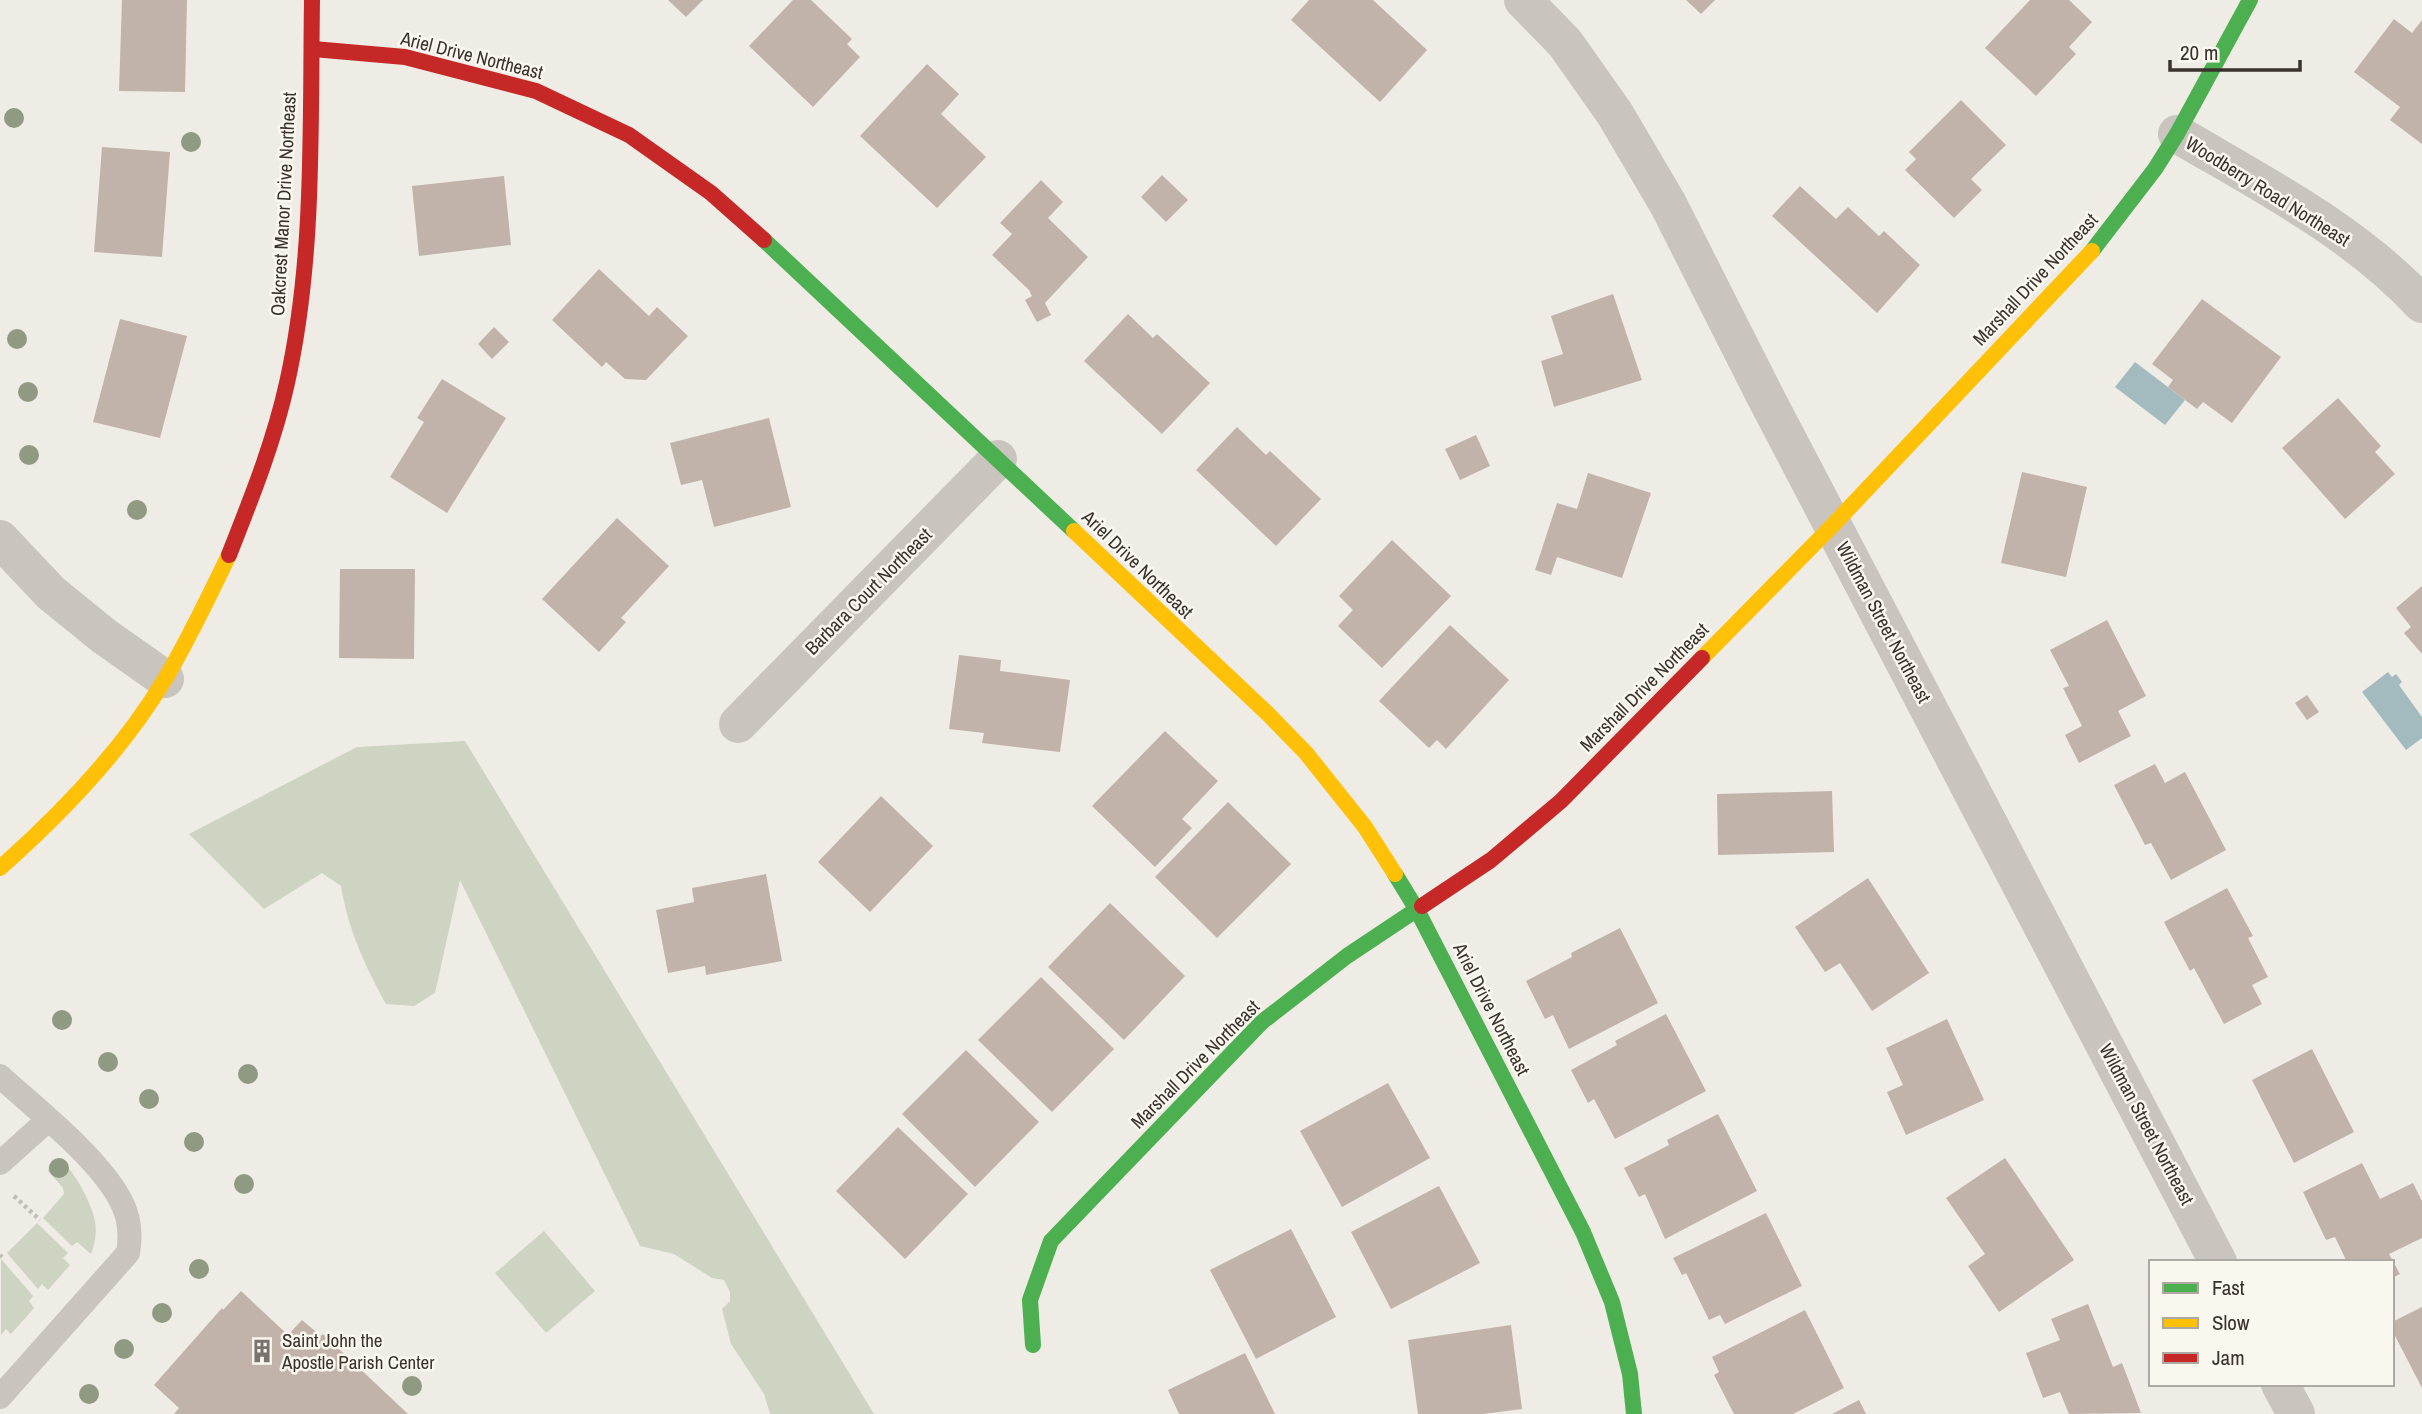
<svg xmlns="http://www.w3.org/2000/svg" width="2422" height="1414" viewBox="0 0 2422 1414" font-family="'Archivo Narrow',sans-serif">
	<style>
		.green { fill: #cdd4c1 }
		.water { fill: #a3bbbf }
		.building { fill: #c1b3a9 }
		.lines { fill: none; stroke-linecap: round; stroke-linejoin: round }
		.path { stroke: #c1bdb7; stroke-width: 4.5; stroke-dasharray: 3.5 3.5; stroke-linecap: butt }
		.lane { stroke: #c9c4be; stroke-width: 24 }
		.street { stroke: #c9c4be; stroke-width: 38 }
		.fast { stroke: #4caf50; stroke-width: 16 }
		.slow { stroke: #ffc107; stroke-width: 16 }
		.jam { stroke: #c62828; stroke-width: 16 }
		.tree { fill: #909a82 }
		.labels { text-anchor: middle; stroke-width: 5; stroke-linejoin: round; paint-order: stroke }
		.street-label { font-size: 19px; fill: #3a322c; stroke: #faf7ef }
		.poi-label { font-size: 19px; fill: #3a322c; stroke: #faf7ef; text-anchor: start }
	</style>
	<rect width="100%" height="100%" fill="#efece6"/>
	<!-- green -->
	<g class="green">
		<path d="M 465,741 L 874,1414 L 770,1414 L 764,1394 L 731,1344 L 722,1309 L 730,1301 L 730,1292 L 724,1280 L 712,1278 L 674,1254 L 640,1246 L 460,880 L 435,993 L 414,1006 L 386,1004 C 365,966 348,929 341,886 L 322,873 L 264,909 L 189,834 L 357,747 Z"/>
		<path d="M 57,1159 C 73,1166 92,1204 95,1221 C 97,1232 95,1244 91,1254 L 77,1242 L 72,1246 L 43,1218 L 64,1194 L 63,1188 L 48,1171 L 49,1165 Z"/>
		<polygon points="37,1223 68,1253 63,1258 70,1265 48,1290 42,1284 38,1289 7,1253"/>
		<polygon points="544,1231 595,1291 546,1333 495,1273"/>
		<polygon points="1,1259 33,1296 29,1301 34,1308 11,1334 6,1329 1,1335"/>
	</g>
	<!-- water -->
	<g class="water">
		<polygon points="2135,362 2185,400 2165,425 2115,387"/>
		<polygon points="2388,672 2392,677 2396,674 2402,682 2399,685 2422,717 2422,738 2406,750 2362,692"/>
	</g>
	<!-- building -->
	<g class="building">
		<polygon points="122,0 187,0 185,92 119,91"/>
		<polygon points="668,0 703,0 686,17"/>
		<polygon points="793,0 811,0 852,39 847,44 860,57 813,107 749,46"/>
		<polygon points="1309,0 1373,0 1427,50 1380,102 1291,20"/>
		<polygon points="1686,0 1715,0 1701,14"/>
		<polygon points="2030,0 2069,0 2092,22 2069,47 2076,54 2036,96 1985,48"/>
		<polygon points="2394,19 2412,33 2422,20 2422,144 2390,120 2400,107 2354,72"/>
		<polygon points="927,64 959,94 941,114 986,157 937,208 860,136"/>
		<polygon points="1961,100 2006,145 1971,179 1982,190 1954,218 1905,170 1916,159 1909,152"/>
		<polygon points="102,147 170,152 162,257 94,252"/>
		<polygon points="1162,175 1188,200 1166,222 1141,197"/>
		<polygon points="504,176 511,245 419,256 412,186"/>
		<polygon points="1041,180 1063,202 1048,218 1088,257 1045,303 1051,315 1037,322 1025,300 1032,296 1029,290 992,255 1012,234 1000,223"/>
		<polygon points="1800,186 1836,219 1848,207 1879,236 1884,231 1920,265 1877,313 1772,216"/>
		<polygon points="599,269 649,316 657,307 688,336 646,380 625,379 606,362 602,367 552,320"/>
		<polygon points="1613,294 1642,380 1554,407 1541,361 1563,354 1551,316"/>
		<polygon points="2202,299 2281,357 2232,423 2203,402 2197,409 2168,387 2173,380 2152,364"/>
		<polygon points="1128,314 1153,338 1157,334 1210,383 1162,434 1084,361"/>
		<polygon points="120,319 187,336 160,438 93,422"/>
		<polygon points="494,327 509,342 492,359 478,344"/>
		<polygon points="442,379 506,418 447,513 390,477 424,422 417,418"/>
		<polygon points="2338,398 2381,446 2375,452 2395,474 2345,519 2282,448"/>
		<polygon points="769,418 791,507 714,527 702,480 681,485 670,443"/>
		<polygon points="1237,427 1266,455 1270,451 1321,499 1276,546 1196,470"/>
		<polygon points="1476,435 1490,466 1460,480 1445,449"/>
		<polygon points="2022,472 2087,487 2066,577 2001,563"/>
		<polygon points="1588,473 1651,493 1622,578 1557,557 1551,575 1535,570 1557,503 1577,509"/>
		<polygon points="617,518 669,566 621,618 626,622 599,652 542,599"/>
		<polygon points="1392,540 1451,596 1382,668 1338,626 1353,610 1339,596"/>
		<polygon points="340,569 415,569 414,659 339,658"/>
		<polygon points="2422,586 2422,654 2404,633 2411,627 2396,608"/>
		<polygon points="2107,620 2146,696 2118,711 2131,736 2079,763 2065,735 2082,726 2063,688 2069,686 2050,650"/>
		<polygon points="1450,625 1509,680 1446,749 1437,740 1429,748 1379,701"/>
		<polygon points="959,655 1001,660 1000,671 1070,680 1060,752 982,743 984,733 949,729"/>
		<polygon points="2307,695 2319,712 2307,720 2295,703"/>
		<polygon points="1165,731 1218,781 1182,819 1192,828 1155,867 1092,806"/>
		<polygon points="2155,764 2165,783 2185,772 2226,850 2171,880 2151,843 2145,845 2114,785"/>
		<polygon points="1832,791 1834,852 1718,855 1717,794"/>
		<polygon points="881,796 933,846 870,912 818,862"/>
		<polygon points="1228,802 1291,864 1217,938 1155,877"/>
		<polygon points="766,874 782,961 706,975 705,966 668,973 656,910 694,902 692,888"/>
		<polygon points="1868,878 1929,973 1872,1011 1840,963 1825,972 1795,927"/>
		<polygon points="2227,888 2253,936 2248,938 2268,977 2252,985 2262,1004 2224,1024 2194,968 2190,971 2164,922"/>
		<polygon points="1110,903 1185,976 1124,1040 1048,967"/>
		<polygon points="1620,928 1658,1003 1569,1049 1553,1015 1545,1019 1526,981 1572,957 1571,953"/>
		<polygon points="1041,977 1114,1049 1052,1112 978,1040"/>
		<polygon points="1666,1014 1706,1091 1615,1139 1594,1099 1588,1103 1571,1070 1617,1045 1615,1041"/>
		<polygon points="1947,1019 1984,1100 1906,1135 1887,1092 1903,1085 1886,1048"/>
		<polygon points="2312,1049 2354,1132 2294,1163 2252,1080"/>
		<polygon points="966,1050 1039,1122 975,1187 902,1114"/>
		<polygon points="1388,1083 1430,1158 1342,1207 1300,1131"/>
		<polygon points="1718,1114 1757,1191 1665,1239 1645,1194 1639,1197 1624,1168 1669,1145 1667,1140"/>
		<polygon points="898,1127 968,1194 905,1259 836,1191"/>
		<polygon points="2005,1158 2074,1260 1999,1312 1968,1266 1985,1254 1946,1198"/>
		<polygon points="2362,1163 2380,1199 2413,1183 2422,1201 2422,1238 2389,1254 2400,1274 2392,1278 2392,1262 2347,1262 2335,1237 2326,1240 2303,1192"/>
		<polygon points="1439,1186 1480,1263 1391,1309 1351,1232"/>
		<polygon points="1766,1213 1802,1286 1725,1324 1720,1315 1709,1320 1686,1273 1682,1275 1673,1258"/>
		<polygon points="1291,1229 1336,1317 1256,1359 1210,1270"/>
		<polygon points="241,1291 288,1335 302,1320 321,1336 323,1334 408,1414 174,1414 179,1408 154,1385 222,1308 223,1310"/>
		<polygon points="2088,1304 2113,1367 2122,1363 2141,1413 2069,1414 2060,1392 2043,1398 2026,1353 2060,1340 2051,1319"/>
		<polygon points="2422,1307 2422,1388 2392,1330 2392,1322"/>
		<polygon points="1805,1310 1844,1388 1793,1414 1734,1414 1714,1375 1719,1372 1712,1357"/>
		<polygon points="1511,1325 1522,1409 1483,1414 1418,1414 1408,1340"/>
		<polygon points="1245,1353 1275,1414 1179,1414 1168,1390"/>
		<polygon points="1859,1400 1866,1414 1832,1414"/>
	</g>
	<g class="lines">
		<!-- path -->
		<g class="path">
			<polyline points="14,1196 40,1220"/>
			<polyline points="0,1255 2,1257"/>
		</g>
		<!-- lane -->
		<g class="lane">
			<path d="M 0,1076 C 36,1109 99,1158 121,1201 C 130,1218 131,1236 128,1253 L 0,1397"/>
			<polyline points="0,1163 48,1120"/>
		</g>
		<!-- street -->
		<g class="street">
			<polyline points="1523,0 1565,43 1615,114 1668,204 1764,394 2218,1262"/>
			<path d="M 2177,134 C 2262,184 2354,231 2422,304"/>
			<polyline points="0,539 51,593 104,636 165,679"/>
			<polyline points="738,724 998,459"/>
			<polyline points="2280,1384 2296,1414"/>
		</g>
		<!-- fast -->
		<g class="fast">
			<polyline points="764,240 1074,531"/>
			<polyline points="2092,251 2155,169 2177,134 2250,0"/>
			<polyline points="1395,874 1417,910 1583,1232 1612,1302 1630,1374 1634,1414"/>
			<polyline points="1033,1345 1030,1300 1051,1241 1262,1022 1347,956 1422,906"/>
		</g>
		<!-- slow -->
		<g class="slow">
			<polyline points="1074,531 1269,715 1306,753 1365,827 1395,874"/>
			<polyline points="1702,658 1833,525 2092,251"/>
			<path d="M 0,868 C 62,813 123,750 165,679 C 189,639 209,596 229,555"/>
		</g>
		<!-- jam -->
		<g class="jam">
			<polyline points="313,49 405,57 536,91 629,135 711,193 764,240"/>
			<path d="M 229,555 C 251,499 274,442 287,383 C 315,258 310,127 312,0"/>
			<polyline points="1422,906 1491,860 1561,801 1702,658"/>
		</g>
	</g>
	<!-- trees -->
	<g class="tree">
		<circle cx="14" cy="118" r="10"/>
		<circle cx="191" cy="142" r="10"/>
		<circle cx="17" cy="339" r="10"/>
		<circle cx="28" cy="392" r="10"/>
		<circle cx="29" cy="455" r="10"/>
		<circle cx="137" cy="510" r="10"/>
		<circle cx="62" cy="1020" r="10"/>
		<circle cx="108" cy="1062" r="10"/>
		<circle cx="248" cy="1074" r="10"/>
		<circle cx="149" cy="1099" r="10"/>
		<circle cx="194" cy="1142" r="10"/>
		<circle cx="59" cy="1168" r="10"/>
		<circle cx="244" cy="1184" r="10"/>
		<circle cx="199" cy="1269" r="10"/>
		<circle cx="162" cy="1313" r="10"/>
		<circle cx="124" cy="1349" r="10"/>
		<circle cx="412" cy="1386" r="10"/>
		<circle cx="89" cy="1394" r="10"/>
	</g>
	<!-- icons -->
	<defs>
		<g id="building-bare" transform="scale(1.89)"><path d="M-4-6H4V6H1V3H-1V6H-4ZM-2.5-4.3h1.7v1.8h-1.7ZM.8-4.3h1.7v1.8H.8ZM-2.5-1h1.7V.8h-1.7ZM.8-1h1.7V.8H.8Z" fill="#79736d" stroke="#faf7ef" stroke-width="2.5" paint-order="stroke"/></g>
	</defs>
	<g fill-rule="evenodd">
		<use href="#building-bare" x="262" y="1351"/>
	</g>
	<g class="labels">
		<!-- street labels -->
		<g class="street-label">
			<text transform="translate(472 55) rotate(14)" y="7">Ariel Drive Northeast</text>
			<text transform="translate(2268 191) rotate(32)" y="7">Woodberry Road Northeast</text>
			<text transform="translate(283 204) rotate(-87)" y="7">Oakcrest Manor Drive Northeast</text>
			<text transform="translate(2035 279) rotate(-47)" y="7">Marshall Drive Northeast</text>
			<text transform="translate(1138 564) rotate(44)" y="7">Ariel Drive Northeast</text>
			<text transform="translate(868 591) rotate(-45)" y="7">Barbara Court Northeast</text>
			<text transform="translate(1884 622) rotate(62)" y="7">Wildman Street Northeast</text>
			<text transform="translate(1644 687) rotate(-45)" y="7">Marshall Drive Northeast</text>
			<text transform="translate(1492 1009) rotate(63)" y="7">Ariel Drive Northeast</text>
			<text transform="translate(1195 1064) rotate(-45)" y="7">Marshall Drive Northeast</text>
			<text transform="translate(2147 1124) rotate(62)" y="7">Wildman Street Northeast</text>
		</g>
		<!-- poi labels -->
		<g class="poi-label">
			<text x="282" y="1347">Saint John the<tspan x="282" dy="22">Apostle Parish Center</tspan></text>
		</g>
	</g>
	<!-- legend -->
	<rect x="2149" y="1260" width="245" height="126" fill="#faf7ef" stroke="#ada8a1" stroke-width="2"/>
	<rect x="2163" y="1283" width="35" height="10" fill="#4caf50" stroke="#ada8a1" stroke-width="2"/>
	<text x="2212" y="1295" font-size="21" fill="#3a322c">Fast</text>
	<rect x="2163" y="1318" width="35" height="10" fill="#ffc107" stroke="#ada8a1" stroke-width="2"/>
	<text x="2212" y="1330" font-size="21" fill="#3a322c">Slow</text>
	<rect x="2163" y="1353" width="35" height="10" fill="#c62828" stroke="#ada8a1" stroke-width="2"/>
	<text x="2212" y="1365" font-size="21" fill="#3a322c">Jam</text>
	<!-- scale -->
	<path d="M2170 60v10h130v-10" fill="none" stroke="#3a322c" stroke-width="3.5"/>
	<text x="2180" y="60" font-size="21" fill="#3a322c" stroke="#faf7ef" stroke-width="5" paint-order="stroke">20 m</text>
</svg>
